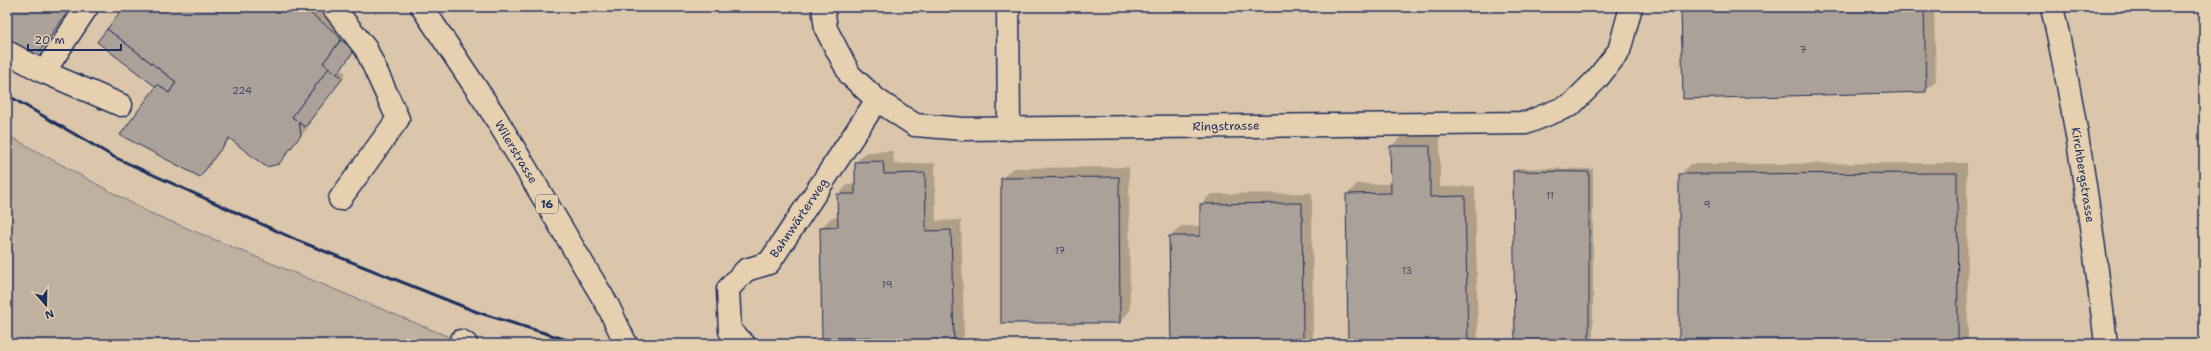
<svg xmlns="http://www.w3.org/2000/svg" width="2211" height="351" viewBox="0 0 2211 351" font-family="'Shantell Sans',sans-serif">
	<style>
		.green { fill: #bfb0a0; stroke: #6d707f }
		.shadow { fill: #0003 }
		.building { fill: #aba198; stroke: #1b2f5e }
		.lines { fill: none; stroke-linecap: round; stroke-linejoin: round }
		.minor-casing { stroke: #1b2f5e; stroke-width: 25 }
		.major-casing { stroke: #1b2f5e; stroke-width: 25 }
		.minor { stroke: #e7d0b0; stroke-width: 22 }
		.major { stroke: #e7d0b0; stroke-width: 22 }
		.rail { stroke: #1b2f5e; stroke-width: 3 }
		.labels { text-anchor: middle; stroke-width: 3; stroke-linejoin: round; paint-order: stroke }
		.number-label { font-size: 10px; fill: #3f4c6c }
		.shield { fill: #e7d0b0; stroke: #585f77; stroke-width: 1 }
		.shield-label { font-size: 11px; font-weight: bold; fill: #1b2f5e }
		.street-label { font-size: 12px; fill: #1b2f5e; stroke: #e7d0b0 }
	</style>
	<rect width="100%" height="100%" fill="#dbc6ab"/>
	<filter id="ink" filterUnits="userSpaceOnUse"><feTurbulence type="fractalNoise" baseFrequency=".025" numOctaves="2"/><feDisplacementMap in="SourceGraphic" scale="8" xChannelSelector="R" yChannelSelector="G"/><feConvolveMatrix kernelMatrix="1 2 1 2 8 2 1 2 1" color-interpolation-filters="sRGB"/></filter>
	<g filter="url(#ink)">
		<!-- green -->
		<polygon class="green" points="7,135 148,212 466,344 7,344"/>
		<!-- shadow -->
		<g class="shadow">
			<polygon points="7,7 73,7 43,49 33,59 7,41"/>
			<polygon points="125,7 326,7 358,46 340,69 346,73 310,120 311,124 278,163 231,138 200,175 161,82"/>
			<polygon points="1682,7 1934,7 1936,81 1926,91"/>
			<polygon points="1401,136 1440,136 1440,187 1475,186 1478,344 1349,344 1347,195 1357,184 1391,184 1391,147"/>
			<polygon points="893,151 894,164 935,163 936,221 961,220 964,336 956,344 873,344 872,336 821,228 831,218 839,217 838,195 848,184 856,184 856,162 866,152"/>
			<polygon points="1967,163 1968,344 1680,344 1680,175 1690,164"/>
			<polygon points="1129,167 1130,311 1120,322 1002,178 1013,168"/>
			<polygon points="1518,168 1593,169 1593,344 1516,344 1514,172"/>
			<polygon points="1312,193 1313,344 1172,344 1170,237 1181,226 1201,226 1201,204 1211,194"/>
		</g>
		<!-- building -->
		<g class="building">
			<polygon points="7,7 71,7 33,61 7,42"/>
			<polygon points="124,7 302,7 336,33 341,40 323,63 329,68 292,117 299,122 301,135 279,164 266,167 229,138 200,177 120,135 158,84 169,93 176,82 107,29"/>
			<polygon points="1681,7 1924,7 1926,92 1683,99"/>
			<polygon points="107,29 176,82 169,93 158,84 156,87 97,42"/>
			<polygon points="341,40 355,50 337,74 323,63"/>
			<polygon points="329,68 343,78 305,127 292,117"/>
			<polygon points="1390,146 1430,146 1430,197 1465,196 1468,344 1348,344 1346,194 1391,193"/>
			<polygon points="883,161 884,174 925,173 926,231 951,230 954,344 872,344 871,337 822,338 820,228 838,227 837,194 855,194 855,162"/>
			<polygon points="1513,171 1589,172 1589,344 1515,344"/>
			<polygon points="1957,173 1958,344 1679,344 1679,174"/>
			<polygon points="1119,177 1120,323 1001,323 1001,178"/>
			<polygon points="1302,203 1303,344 1171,344 1169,236 1200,236 1200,204"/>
		</g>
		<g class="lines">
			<!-- minor casing -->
			<g class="minor-casing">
				<g id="minor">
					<polyline points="333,7 366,49 398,119 340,199"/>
					<polyline points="823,7 826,29 850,75 877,100 915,125 964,129 1526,123 1571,105 1597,79 1619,51 1631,7"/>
					<polyline points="1008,7 1009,129"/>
					<polyline points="7,52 44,72 121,105"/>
					<polyline points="44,72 87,7"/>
					<polyline points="461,341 466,344"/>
					<polyline points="744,344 730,331 728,289 746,270 769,263 877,100"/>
				</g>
			</g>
			<!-- major casing -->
			<g class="major-casing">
				<g id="major">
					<polyline points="422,7 494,115 608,306 626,344"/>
					<path d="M 2052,7 C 2077,118 2093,231 2106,344"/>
				</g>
			</g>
			<!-- minor -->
			<use href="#minor" class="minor"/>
			<!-- major -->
			<use href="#major" class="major"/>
			<!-- rail -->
			<polyline class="rail" points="7,95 114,157 299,241 477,312 580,344"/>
		</g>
	</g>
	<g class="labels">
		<!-- number labels -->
		<g class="number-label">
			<text x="1803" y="53">7</text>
			<text x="242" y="94">224</text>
			<text x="1550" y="199">11</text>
			<text x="1707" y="208">9</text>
			<text x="1060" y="254">17</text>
			<text x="1407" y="274">13</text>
			<text x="887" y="288">19</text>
		</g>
		<!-- shield labels -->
		<rect class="shield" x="536" y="195" width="22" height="18" rx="3"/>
		<g class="shield-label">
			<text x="547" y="208">16</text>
		</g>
		<!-- street labels -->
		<g class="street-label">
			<text transform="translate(1226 126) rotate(-1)" y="4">Ringstrasse</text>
			<text transform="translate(516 152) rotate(59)" y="4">Wilerstrasse</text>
			<text transform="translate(2083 175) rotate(81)" y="4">Kirchbergstrasse</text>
			<text transform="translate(799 218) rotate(-56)" y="4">Bahnwärterweg</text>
		</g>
	</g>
	<!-- margin -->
	<rect width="2211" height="351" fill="none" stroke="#e7d0b0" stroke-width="24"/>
	<rect x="12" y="12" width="2187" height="327" fill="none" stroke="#1b2f5e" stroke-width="1.5" filter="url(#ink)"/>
	<!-- north arrow -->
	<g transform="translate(46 305) rotate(160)" stroke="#e7d0b0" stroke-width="3" paint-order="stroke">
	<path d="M0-3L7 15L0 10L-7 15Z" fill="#1b2f5e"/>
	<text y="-6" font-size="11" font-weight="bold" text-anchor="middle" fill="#1b2f5e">N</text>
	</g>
	<!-- scale -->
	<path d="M28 44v6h93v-6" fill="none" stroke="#1b2f5e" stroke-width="2"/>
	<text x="34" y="44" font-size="12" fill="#1b2f5e" stroke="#e7d0b0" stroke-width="3" paint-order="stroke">20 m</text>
</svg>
